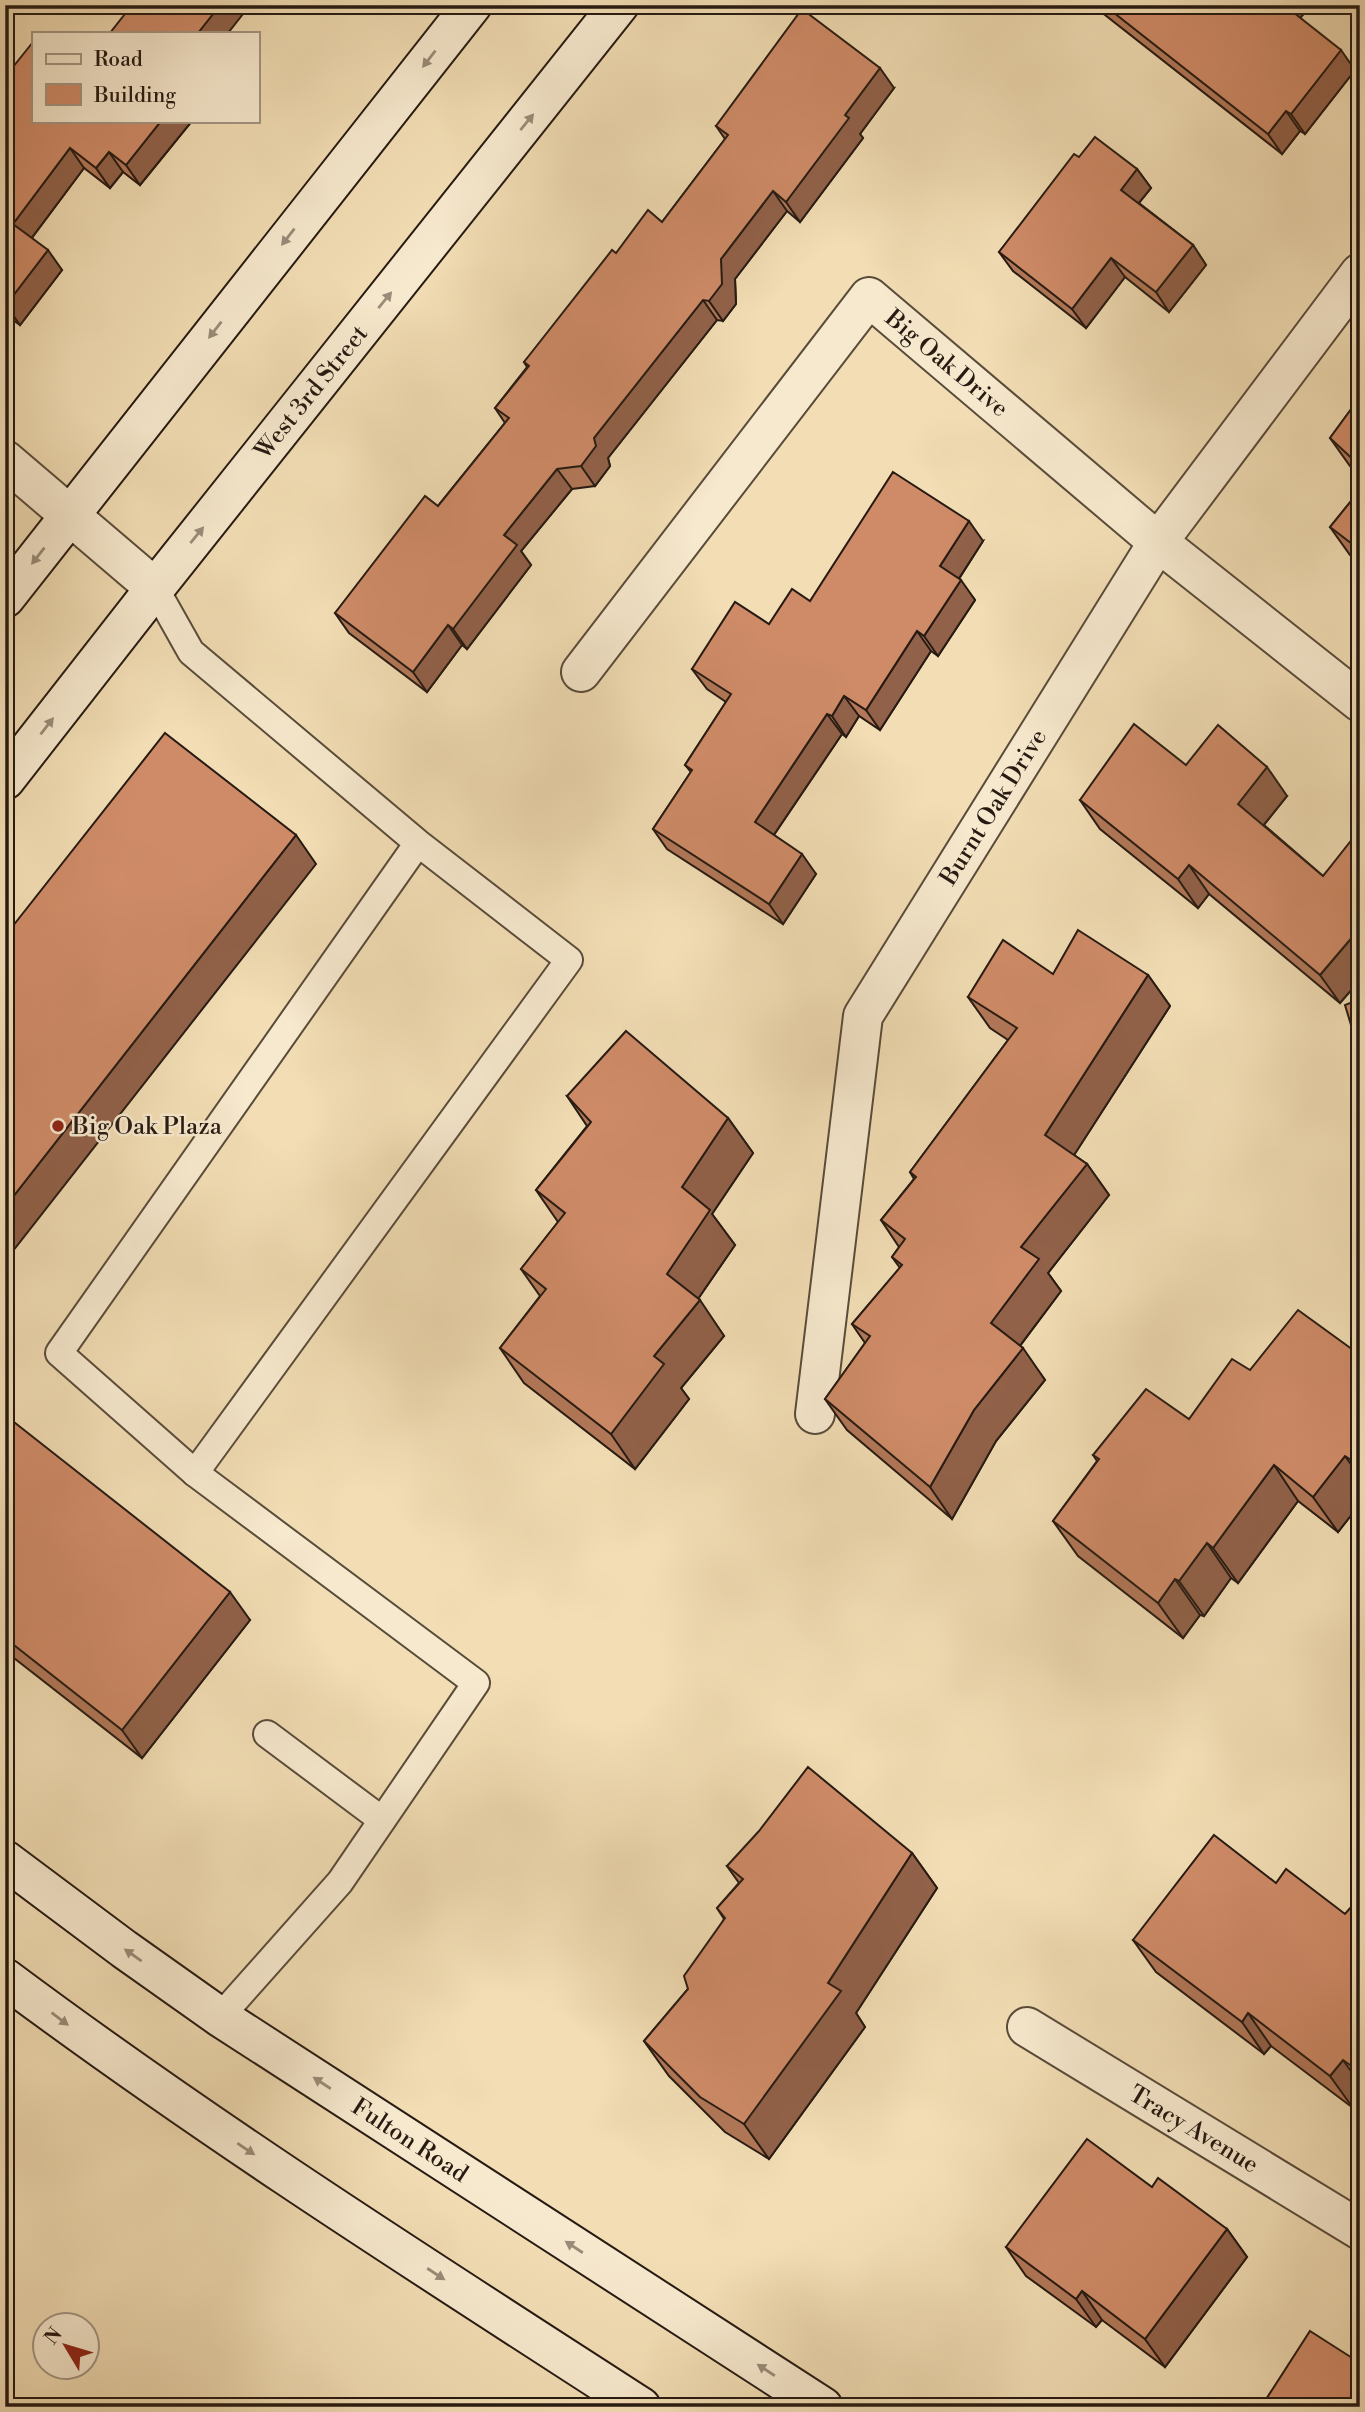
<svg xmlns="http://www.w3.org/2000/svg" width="1365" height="2412" viewBox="0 0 1365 2412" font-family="'Libre Bodoni',serif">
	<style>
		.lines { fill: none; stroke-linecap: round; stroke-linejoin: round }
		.lane-casing { stroke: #594b3a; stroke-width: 30 }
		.street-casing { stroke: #594b3a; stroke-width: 42 }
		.secondary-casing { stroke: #261a12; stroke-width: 42 }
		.lane { stroke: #f7e9ce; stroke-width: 26 }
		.street { stroke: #f7e9ce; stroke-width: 38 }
		.secondary { stroke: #f7e9ce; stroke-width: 38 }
		.wall { fill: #b27859; stroke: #261a12; stroke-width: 2 }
		.shaded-wall { fill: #916149; stroke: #261a12; stroke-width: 2 }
		.building { fill: #cf8b68; stroke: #261a12; stroke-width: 2 }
		.oneway { fill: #998c79 }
		.poi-dot { fill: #8f2418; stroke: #f7e9ce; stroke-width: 2.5 }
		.labels { text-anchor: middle; stroke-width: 5; stroke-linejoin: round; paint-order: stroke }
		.street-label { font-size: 24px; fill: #261a12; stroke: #f7e9ce }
		.poi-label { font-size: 24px; fill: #261a12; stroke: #f7e9ce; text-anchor: start }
	</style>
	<rect width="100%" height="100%" fill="#f2ddb4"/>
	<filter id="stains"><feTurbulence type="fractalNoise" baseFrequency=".00286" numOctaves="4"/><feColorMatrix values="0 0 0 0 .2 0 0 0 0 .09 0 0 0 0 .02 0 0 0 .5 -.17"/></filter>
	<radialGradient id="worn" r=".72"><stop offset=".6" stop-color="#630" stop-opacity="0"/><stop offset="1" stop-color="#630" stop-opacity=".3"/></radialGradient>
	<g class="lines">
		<!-- lane casing -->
		<g class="lane-casing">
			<g id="lane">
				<polyline points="155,588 191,652 418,843 569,960 195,1473 59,1353 418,843"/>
				<polyline points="195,1473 476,1683 340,1882 220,2017"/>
				<polyline points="267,1734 382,1820"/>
			</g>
		</g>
		<!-- street casing -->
		<g class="street-casing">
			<g id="street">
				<polyline points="5,460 155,588"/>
				<polyline points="581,672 869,297 1158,542 1360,702"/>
				<polyline points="815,1414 863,1016 1158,542 1360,273"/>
				<polyline points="1027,2027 1360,2230"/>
			</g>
		</g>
		<!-- secondary casing -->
		<g class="secondary-casing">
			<g id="secondary">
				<polyline points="5,598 472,5"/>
				<polyline points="5,780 155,588 619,5"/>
				<polyline points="5,1860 124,1949 220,2017 823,2407"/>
				<path d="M 5,1978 C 210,2131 426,2268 641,2407"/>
			</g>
		</g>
		<!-- lane -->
		<use href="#lane" class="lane"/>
		<!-- street -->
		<use href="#street" class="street"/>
		<!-- secondary -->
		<use href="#secondary" class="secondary"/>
	</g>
	<!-- wall -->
	<g class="wall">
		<polygon points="1096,5 1311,5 1300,18 1355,70 1305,134 1300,131 1282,154 1100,11"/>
		<polygon points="5,77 33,121 192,121 140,185 123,172 110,188 84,168 32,238 62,270 20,325 5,314"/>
		<polygon points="894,88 860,134 863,138 800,222 787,211 735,279 736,304 723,321 717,320 608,458 610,466 595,486 572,489 521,551 531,565 467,649 462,645 427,692 349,633 335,613 438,506 505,423 495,408 527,367 524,362 616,253 662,222 725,139 716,126"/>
		<polygon points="1079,157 1137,169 1151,188 1139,203 1193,245 1206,265 1169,312 1125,277 1086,328 1013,271 999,252"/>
		<polygon points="1360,397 1360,475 1350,466 1330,438"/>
		<polygon points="1360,490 1360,563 1350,555 1330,527"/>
		<polygon points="983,541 959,579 975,600 938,656 931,651 880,730 859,716 846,737 842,734 774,835 816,874 783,924 667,849 653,829 691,772 685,765 726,702 707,689 692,669 810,601"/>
		<polygon points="1186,765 1287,796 1264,825 1323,876 1360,835 1360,980 1340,1003 1209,894 1198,908 1100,829 1080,800"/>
		<polygon points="1053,974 1148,975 1170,1006 1074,1155 1087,1164 1109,1195 1048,1273 1061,1291 1020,1346 1045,1380 996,1441 952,1519 847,1430 825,1399 865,1343 852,1324 900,1268 892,1257 899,1247 881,1220 914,1179 910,1172 1008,1040 990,1028 968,997"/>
		<polygon points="567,1096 728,1118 753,1153 712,1214 735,1245 698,1299 724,1336 681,1388 689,1399 635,1469 524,1383 500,1348 540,1296 521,1269 558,1222 536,1190 587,1126"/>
		<polygon points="1360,1355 1360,1504 1338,1532 1298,1501 1238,1583 1231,1578 1204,1616 1200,1615 1183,1638 1078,1556 1053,1521 1097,1461 1093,1455 1189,1419 1250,1370"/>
		<polygon points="5,1415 250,1620 142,1758 5,1651"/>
		<polygon points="912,1853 937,1888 856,2013 865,2027 769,2159 725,2132 669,2076 644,2041 688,1989 724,1919 717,1908 739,1883 727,1866"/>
		<polygon points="1276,1883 1345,1914 1360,1913 1360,2100 1353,2108 1271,2046 1264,2054 1156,1972 1133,1940"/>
		<polygon points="1152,2187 1227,2229 1247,2257 1165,2367 1102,2320 1096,2327 1026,2276 1006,2247"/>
	</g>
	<!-- shaded-wall -->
	<g class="shaded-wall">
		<polygon points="220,5 250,5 228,33 198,33"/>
		<polygon points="1283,5 1311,5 1296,23"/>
		<polygon points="1341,50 1355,70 1305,134 1291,114"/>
		<polygon points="880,68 894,88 860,134 863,138 800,222 786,202 845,115"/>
		<polygon points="1286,111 1300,131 1282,154 1268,134"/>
		<polygon points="161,121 192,121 140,185 126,165"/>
		<polygon points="70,148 84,168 27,244 13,224"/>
		<polygon points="109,152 123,172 110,188 96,168"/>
		<polygon points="1137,169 1151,188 1134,209 1121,190"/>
		<polygon points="773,191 787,211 735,279 736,304 723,321 709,301 721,259"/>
		<polygon points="1193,245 1206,265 1169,312 1156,292"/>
		<polygon points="48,250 62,270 20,325 6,305"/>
		<polygon points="1111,258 1125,277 1086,328 1072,309"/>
		<polygon points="703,300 717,320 608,458 610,466 595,486 581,466 594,438"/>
		<polygon points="557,469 572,489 521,551 531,565 467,649 453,629 504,535"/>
		<polygon points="969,521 983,541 954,586 940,566"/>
		<polygon points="961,580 975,600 938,656 924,636"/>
		<polygon points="448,625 462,645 427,692 413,672"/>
		<polygon points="917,631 931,651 880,730 866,710"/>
		<polygon points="844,696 859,716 846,737 832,716"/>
		<polygon points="827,714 842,734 769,842 755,822"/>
		<polygon points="1267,767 1287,796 1258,832 1238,804"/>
		<polygon points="296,835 316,864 5,1261 5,1207"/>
		<polygon points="802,854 816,874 783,924 769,904"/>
		<polygon points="1189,865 1209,894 1198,908 1178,879"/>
		<polygon points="1360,928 1360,980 1340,1003 1320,975"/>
		<polygon points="1148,975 1170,1006 1067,1166 1045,1135"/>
		<polygon points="728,1118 753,1153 712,1214 735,1245 691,1309 667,1274 682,1187"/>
		<polygon points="1087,1164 1109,1195 1048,1273 1061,1291 1013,1355 991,1323 1021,1247"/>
		<polygon points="700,1300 724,1336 681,1388 689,1399 635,1469 611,1434 654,1356"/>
		<polygon points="1023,1348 1045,1380 996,1441 952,1519 930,1487 974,1410"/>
		<polygon points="1360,1455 1360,1470 1354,1462"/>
		<polygon points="1345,1456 1360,1477 1360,1504 1338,1532 1313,1497"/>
		<polygon points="1274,1465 1298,1501 1238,1583 1213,1548"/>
		<polygon points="1207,1543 1231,1578 1204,1616 1179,1581"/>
		<polygon points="1175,1579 1200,1615 1183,1638 1158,1603"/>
		<polygon points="230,1592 250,1620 142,1758 122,1730"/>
		<polygon points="912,1853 937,1888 856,2013 865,2027 769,2159 744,2124 828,1983"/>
		<polygon points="1248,2013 1271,2046 1264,2054 1242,2022"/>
		<polygon points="1343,2060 1360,2084 1360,2100 1353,2108 1330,2076"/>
		<polygon points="1227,2229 1247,2257 1165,2367 1145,2339"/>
		<polygon points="1082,2291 1102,2320 1096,2327 1076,2299"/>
	</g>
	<!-- building -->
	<g class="building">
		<polygon points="132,5 220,5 198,33 110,33"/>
		<polygon points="1104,5 1284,5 1341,50 1291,114 1286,111 1268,134"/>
		<polygon points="802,9 880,68 845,115 849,118 786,202 773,191 721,259 722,284 709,301 703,300 594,438 596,446 581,466 557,469 504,535 517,545 453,629 448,625 413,672 335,613 425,496 438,506 509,418 495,408 529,366 524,362 612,250 616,253 648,210 662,222 728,135 716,126"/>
		<polygon points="33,42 33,121 161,121 126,165 109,152 96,168 70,148 13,224 48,250 6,305 5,77"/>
		<polygon points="1095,137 1137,169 1121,190 1193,245 1156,292 1111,258 1072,309 999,252 1074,154 1079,157"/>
		<polygon points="1360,397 1360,466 1330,438"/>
		<polygon points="893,472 969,521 940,566 961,580 924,636 917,631 866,710 844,696 832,716 827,714 755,822 802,854 769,904 653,829 692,770 685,765 731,694 692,669 735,602 769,624 792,589 810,601"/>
		<polygon points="1360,490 1360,550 1330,527"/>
		<polygon points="1134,724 1186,765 1218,725 1267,767 1238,804 1323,876 1357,833 1360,835 1360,928 1320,975 1189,865 1178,879 1080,800"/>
		<polygon points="165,733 296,835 5,1207 5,936"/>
		<polygon points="1078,930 1148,975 1045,1135 1087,1164 1021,1247 1039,1259 991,1323 1023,1348 974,1410 930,1487 825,1399 870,1336 852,1324 902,1265 892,1257 905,1239 881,1220 916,1177 910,1172 1017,1028 968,997 1003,940 1053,974"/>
		<polygon points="1360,999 1360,1055 1345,1005"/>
		<polygon points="626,1031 728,1118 682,1187 710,1210 667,1274 700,1300 654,1356 664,1364 611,1434 500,1348 546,1289 521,1269 565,1213 536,1190 591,1122 567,1096"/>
		<polygon points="1298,1310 1360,1355 1360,1455 1354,1462 1345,1456 1313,1497 1274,1465 1213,1548 1207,1543 1179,1581 1175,1579 1158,1603 1053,1521 1099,1459 1093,1455 1146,1389 1189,1419 1232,1359 1250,1370"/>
		<polygon points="5,1415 230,1592 122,1730 5,1638"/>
		<polygon points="808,1767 912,1853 828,1983 841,1991 744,2124 700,2097 644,2041 688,1989 684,1976 725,1918 717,1908 743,1879 727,1866 759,1831"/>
		<polygon points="1214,1835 1276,1883 1286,1869 1345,1914 1352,1906 1360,1913 1360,2072 1343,2060 1330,2076 1248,2013 1242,2022 1133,1940"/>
		<polygon points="1087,2139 1152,2187 1158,2178 1227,2229 1145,2339 1082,2291 1076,2299 1006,2247"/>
		<polygon points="1310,2331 1360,2363 1360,2407 1261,2407"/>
	</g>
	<!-- one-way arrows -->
	<defs><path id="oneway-solid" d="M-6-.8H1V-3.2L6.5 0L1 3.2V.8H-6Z" transform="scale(1.75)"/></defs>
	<g class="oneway">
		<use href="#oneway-solid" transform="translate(429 59) rotate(128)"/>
		<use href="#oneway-solid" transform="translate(527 122) rotate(-51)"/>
		<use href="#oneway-solid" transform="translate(288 237) rotate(128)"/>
		<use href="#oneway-solid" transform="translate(385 300) rotate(-51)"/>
		<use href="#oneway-solid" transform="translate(215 330) rotate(128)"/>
		<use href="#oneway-solid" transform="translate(197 535) rotate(-51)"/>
		<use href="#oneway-solid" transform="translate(38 556) rotate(128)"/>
		<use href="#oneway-solid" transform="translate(47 726) rotate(-52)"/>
		<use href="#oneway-solid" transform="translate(133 1955) rotate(-145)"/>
		<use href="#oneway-solid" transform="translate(60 2019) rotate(37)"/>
		<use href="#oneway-solid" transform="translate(322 2083) rotate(-147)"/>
		<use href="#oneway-solid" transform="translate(246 2149) rotate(34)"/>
		<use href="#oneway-solid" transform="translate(574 2247) rotate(-147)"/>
		<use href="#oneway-solid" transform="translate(436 2274) rotate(33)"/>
		<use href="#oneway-solid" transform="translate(766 2370) rotate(-147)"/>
	</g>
	<!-- markers -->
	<circle class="poi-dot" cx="58" cy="1126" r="7"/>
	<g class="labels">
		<!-- street labels -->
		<g class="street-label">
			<text transform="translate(947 363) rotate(40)" y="8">Big Oak Drive</text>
			<text transform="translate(311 392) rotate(-51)" y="8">West 3rd Street</text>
			<text transform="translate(993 807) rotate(-58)" y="8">Burnt Oak Drive</text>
			<text transform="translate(1194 2129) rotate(31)" y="8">Tracy Avenue</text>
			<text transform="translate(410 2140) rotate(33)" y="8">Fulton Road</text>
		</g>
		<!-- poi labels -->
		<g class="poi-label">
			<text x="72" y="1134">Big Oak Plaza</text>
		</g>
	</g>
	<!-- margin -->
	<rect width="1365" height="2412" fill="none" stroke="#f2ddb4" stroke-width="28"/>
	<rect x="7" y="7" width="1351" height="2398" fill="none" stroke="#261a12" stroke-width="3.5"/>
	<rect x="14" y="14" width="1337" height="2384" fill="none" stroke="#261a12" stroke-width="2"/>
	<!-- legend -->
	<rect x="32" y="32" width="228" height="91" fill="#f7e9ce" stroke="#a39683" stroke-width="2"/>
	<rect x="46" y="54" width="35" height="10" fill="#f7e9ce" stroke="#a39683" stroke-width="2"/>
	<text x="94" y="66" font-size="21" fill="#261a12">Road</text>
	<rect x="46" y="84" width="35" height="21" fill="#cf8b68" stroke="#a39683" stroke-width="2"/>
	<text x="94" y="102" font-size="21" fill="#261a12">Building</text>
	<!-- north arrow -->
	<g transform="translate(66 2346) rotate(308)"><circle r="33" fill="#f7e9ce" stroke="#a39683" stroke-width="2"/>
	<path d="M0-5L12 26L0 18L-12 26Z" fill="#8f2418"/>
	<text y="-10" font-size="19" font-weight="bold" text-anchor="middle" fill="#261a12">N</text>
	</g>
	<rect width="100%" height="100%" filter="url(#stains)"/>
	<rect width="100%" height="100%" fill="url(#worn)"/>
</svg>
